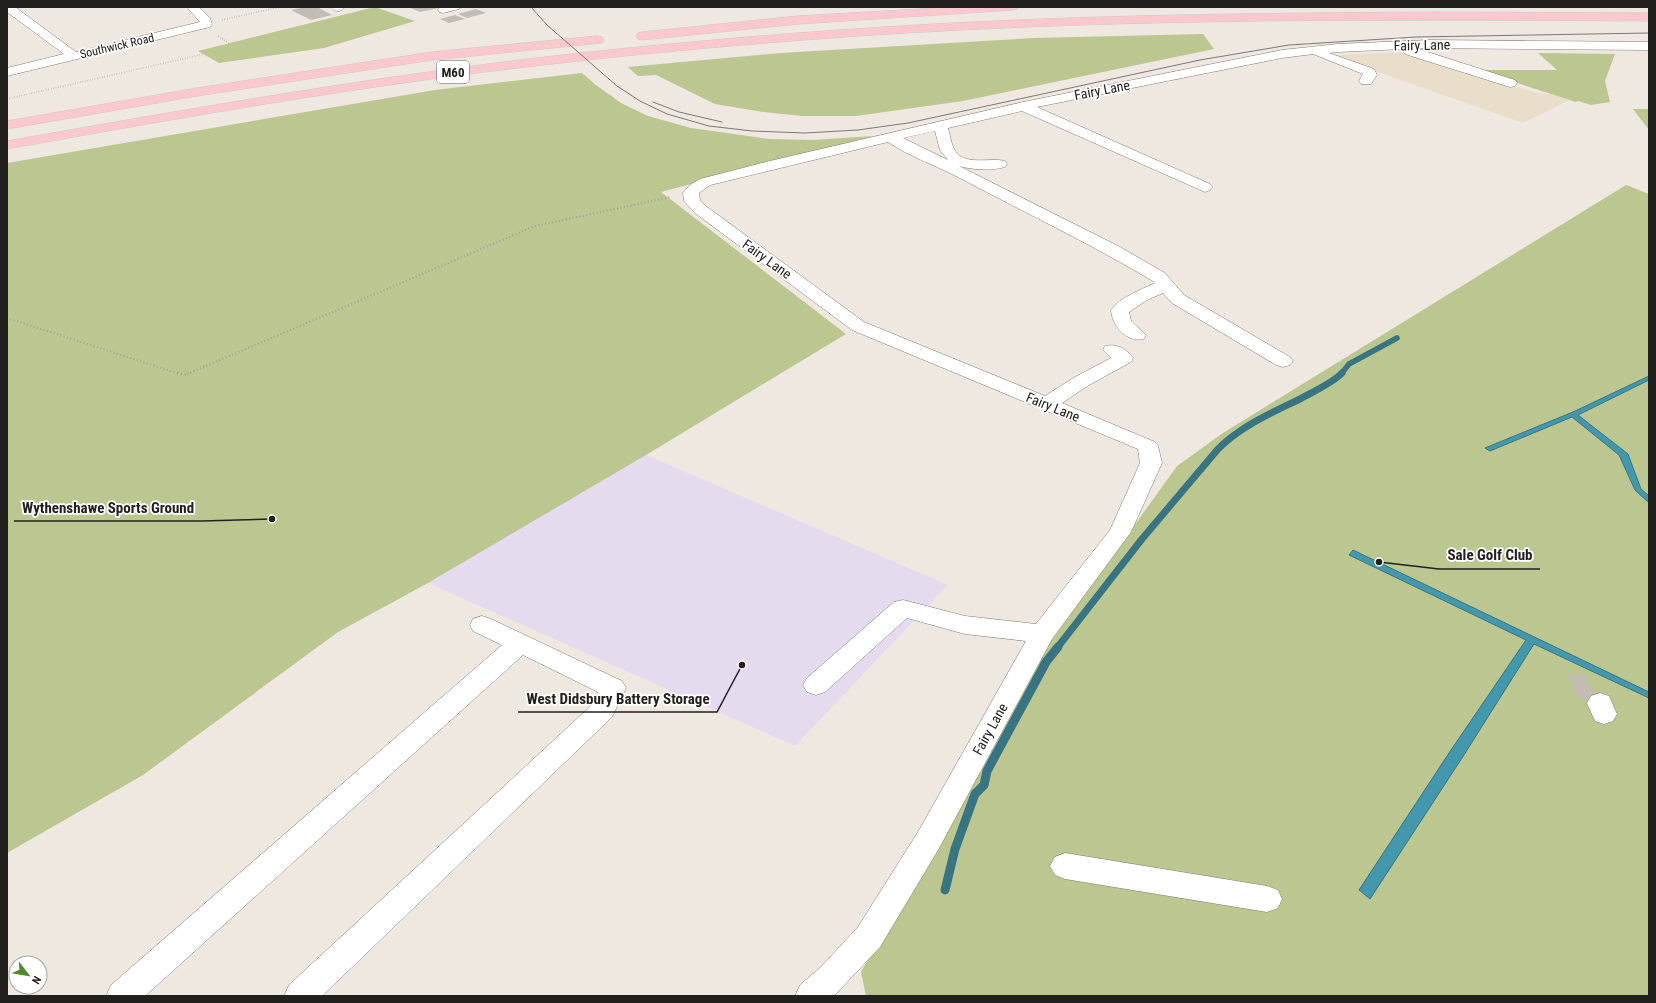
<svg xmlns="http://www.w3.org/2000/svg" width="1656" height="1003" viewBox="0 0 1656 1003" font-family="'Roboto Condensed',sans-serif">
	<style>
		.commercial { fill: #e9dec9 }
		.industrial { fill: #e4dbef }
		.green { fill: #bbc690 }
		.water { fill: #4398ad; stroke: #397482 }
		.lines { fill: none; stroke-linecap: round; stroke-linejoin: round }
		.stream-far2 { stroke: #397482; stroke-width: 5.5 }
		.stream-far1 { stroke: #397482; stroke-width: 7 }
		.stream { stroke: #397482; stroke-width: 9 }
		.building { fill: #c2bcb3 }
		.minor-casing { stroke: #807a72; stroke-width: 1 }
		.highway-casing { stroke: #cac9c9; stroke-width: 1 }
		.path-far2 { stroke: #a49f98; stroke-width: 1.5; stroke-dasharray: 0.5 2; stroke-linecap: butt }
		.path-far1 { stroke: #a49f98; stroke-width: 2; stroke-dasharray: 1 2.5; stroke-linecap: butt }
		.path { stroke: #a49f98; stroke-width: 2.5; stroke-dasharray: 1 3; stroke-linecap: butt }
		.minor { fill: #fff; fill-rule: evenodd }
		.highway { fill: #fbc8ce; fill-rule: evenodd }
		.tram { stroke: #7d7873; stroke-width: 1 }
		.labels { text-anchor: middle; stroke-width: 3.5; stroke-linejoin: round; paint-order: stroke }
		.far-street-label { font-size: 12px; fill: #22201d; stroke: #fff }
		.shield { fill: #fff; stroke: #646361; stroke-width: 1 }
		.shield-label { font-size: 13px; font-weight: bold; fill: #22201d }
		.street-label { font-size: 14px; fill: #22201d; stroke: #fff }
		.leader { fill: none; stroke: #22201d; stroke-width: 1.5 }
		.callout-dot { fill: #22201d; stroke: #fff; stroke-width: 1.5 }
		.callout-label { font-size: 15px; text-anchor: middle; font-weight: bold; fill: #22201d; stroke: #fff; stroke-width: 3.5; stroke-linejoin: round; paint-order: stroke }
	</style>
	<rect width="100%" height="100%" fill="#efe8e0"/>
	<!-- commercial -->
	<polygon class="commercial" points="1408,52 1536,93 1551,94 1570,100 1523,123 1335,57 1334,55"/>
	<!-- industrial -->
	<polygon class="industrial" points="646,455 948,585 795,746 428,583"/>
	<!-- green -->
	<g class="green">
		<polygon points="375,7 415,21 324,48 219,63 198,51"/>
		<polygon points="1203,34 1214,49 963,101 856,116 802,116 763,112 715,104 656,75 638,76 628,67 781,53 1033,38"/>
		<polygon points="1538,53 1615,54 1605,81 1610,102 1591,105 1578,101 1576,102 1477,70 1557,70"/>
		<polygon points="582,73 596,85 621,103 648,116 691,128 769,139 813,140 873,136 661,192 846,334 646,455 428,583 338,632 143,775 7,853 7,163 435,90"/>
		<polygon points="1633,109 1649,109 1649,130"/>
		<polygon points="1626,185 1649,194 1649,996 866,996 861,972 1039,658 1177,466 1223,433"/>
	</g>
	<!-- water -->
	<g class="water">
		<polygon points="1649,376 1649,380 1578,415 1628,454 1641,489 1649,496 1649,503 1635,490 1619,455 1572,417 1490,451 1485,448 1573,412"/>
		<polygon points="1353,550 1649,692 1649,698 1534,644 1462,758 1370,899 1359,890 1449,753 1526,640 1349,555"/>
	</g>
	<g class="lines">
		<!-- stream-far2 -->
		<polyline class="stream-far2" points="1341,374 1349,364 1397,338"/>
		<!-- stream-far1 -->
		<path class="stream-far1" d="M 1057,648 L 1142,539 L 1218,449 C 1241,426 1271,413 1300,399 C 1312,392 1333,383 1342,373"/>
		<!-- stream -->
		<polyline class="stream" points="945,890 955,849 975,794 984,785 987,771 1046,662 1058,647"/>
	</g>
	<!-- building -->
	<g class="building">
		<polygon points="305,7 317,7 332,15 311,20 291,10"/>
		<polygon points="408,7 435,7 438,8 420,12"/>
		<polygon points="476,9 486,13 467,18 458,14"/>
		<polygon points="455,15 465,19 449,23 440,19"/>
		<polygon points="1567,674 1585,675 1599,701 1579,699"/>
	</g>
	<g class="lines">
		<!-- minor casing -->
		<g class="minor-casing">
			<g id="minor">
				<polygon points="7,7 15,7 76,52 200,22 187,7 199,7 210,18 212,24 210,27 7,76 7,68 64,54 7,12"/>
				<path d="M 331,7 L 343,7 L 344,8 L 342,10 C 337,12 334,11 331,7 Z"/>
				<polygon points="461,7 459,9 443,13 439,12 437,10 441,7"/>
				<path d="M 1430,40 L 1649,42 L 1649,50 L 1415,48 L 1515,80 L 1517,83 L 1515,86 L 1510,87 L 1408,55 L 1404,53 L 1403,49 L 1338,52 L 1329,53 L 1374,69 L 1377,75 L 1371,84 L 1361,84 L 1359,81 L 1363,74 L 1313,54 L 1282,58 L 1037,107 L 1210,184 L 1213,187 L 1210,190 L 1205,192 L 1022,111 L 948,128 C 950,135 951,143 954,149 C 963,167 990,157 1005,161 L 1007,164 L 1005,167 C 990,171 974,170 959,166 L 1120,247 L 1165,273 L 1184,295 L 1290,357 L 1293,361 L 1290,365 L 1283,367 L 1276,365 L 1172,303 L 1163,293 L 1147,300 L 1129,312 L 1131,321 L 1146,335 L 1144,339 C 1127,343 1112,326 1111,310 C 1120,297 1141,290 1155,283 L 1153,281 C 1089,243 1022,211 956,176 C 934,165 909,156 888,142 L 710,185 L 699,193 L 700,200 L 707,207 L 864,322 L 1045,396 L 1075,377 L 1111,358 L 1103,350 L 1105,346 C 1116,343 1127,349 1133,358 L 1131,362 L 1089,385 L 1062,403 L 1155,442 L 1158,446 L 1162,463 L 1131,532 L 1052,639 L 938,850 L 880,947 L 834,996 L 795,996 L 800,985 L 821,967 L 858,927 L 918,832 L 1026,641 L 965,634 L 907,618 L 825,692 L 816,695 L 807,692 L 803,685 L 807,678 L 894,602 L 903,600 L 965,616 L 1036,624 L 1110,530 L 1140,463 L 1138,449 L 852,330 L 695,213 L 684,201 L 683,193 L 690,185 L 700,179 L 774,160 L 1023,102 L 1282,50 L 1338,44 ZM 935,131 L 940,150 L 948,160 L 903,138 Z"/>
				<polygon points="482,616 491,619 622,681 626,688 612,717 322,996 284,996 289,985 593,704 598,692 523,655 145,996 106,996 111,985 502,645 473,631 470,625 473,619"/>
				<polygon points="1600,693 1609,696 1617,714 1613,721 1604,724 1595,721 1587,703 1591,696"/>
				<polygon points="1065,853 1267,886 1278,890 1282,899 1278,908 1267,912 1065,879 1055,875 1050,866 1055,857"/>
			</g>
		</g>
		<!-- highway casing -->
		<g class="highway-casing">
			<g id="highway">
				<polygon points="955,7 1019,7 1017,9 1013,10 798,24 642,40 638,39 636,36 638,33 642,32 798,16"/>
				<path d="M 1438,12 L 1649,13 L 1649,21 C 1367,19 1085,18 804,40 C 660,51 517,66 375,87 C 252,105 129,127 7,149 L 7,141 C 195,108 382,75 571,54 C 720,38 869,26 1018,20 C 1158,14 1298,13 1438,12 Z"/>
				<polygon points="598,36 602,37 604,40 602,43 432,60 197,96 7,129 7,121 197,88 432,52"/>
			</g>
		</g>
		<!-- path-far2 -->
		<g class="path-far2">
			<polyline points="222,20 280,7"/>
			<polyline points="218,36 229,43"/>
			<polyline points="7,99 204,54"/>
		</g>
		<!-- path-far1 -->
		<g class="path-far1">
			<polyline points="7,318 180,374"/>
			<polyline points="187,374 535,226 671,197"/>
		</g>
		<!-- path -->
		<polyline class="path" points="177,373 184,375 189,373"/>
		<!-- minor -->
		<use href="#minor" class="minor"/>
		<!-- highway -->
		<use href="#highway" class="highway"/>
		<!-- tram -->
		<g class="tram">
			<polyline points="531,7 547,25 617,86 640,101 667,114 709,126 752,131 805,133 858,130 908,123 1200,60 1289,45 1416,37 1649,33"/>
			<polyline points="653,102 679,112 722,122"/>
		</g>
	</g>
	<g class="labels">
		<!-- far-street labels -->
		<g class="far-street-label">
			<text transform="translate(117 46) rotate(-13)" y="4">Southwick Road</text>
		</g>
		<!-- shield labels -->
		<rect class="shield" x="437" y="61" width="32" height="22" rx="3"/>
		<g class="shield-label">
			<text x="453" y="77">M60</text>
		</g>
		<!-- street labels -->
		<g class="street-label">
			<text transform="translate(1422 45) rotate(-1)" y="5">Fairy Lane</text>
			<text transform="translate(1102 90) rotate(-11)" y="5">Fairy Lane</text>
			<text transform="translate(767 259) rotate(36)" y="5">Fairy Lane</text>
			<text transform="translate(1053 407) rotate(22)" y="5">Fairy Lane</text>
			<text transform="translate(990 729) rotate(-61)" y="5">Fairy Lane</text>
		</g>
	</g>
	<!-- callouts -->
	<path class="leader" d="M272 519L202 521H14M1379 562L1439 569H1540M742 665L717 712H518"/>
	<g class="callout-dot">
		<circle cx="272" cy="519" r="4"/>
		<circle cx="1379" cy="562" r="4"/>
		<circle cx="742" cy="665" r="4"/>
	</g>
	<g class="callout-label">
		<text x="108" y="513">Wythenshawe Sports Ground</text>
		<text x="1490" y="560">Sale Golf Club</text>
		<text x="618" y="704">West Didsbury Battery Storage</text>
	</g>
	<!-- border -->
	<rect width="1656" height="1003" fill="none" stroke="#22201d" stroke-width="16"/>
	<!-- north arrow -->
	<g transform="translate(28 975) rotate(121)"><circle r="19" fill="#ffffff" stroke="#a7a6a5"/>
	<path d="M0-3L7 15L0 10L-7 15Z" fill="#4c8b2c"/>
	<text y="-6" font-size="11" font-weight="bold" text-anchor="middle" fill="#22201d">N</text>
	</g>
</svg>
